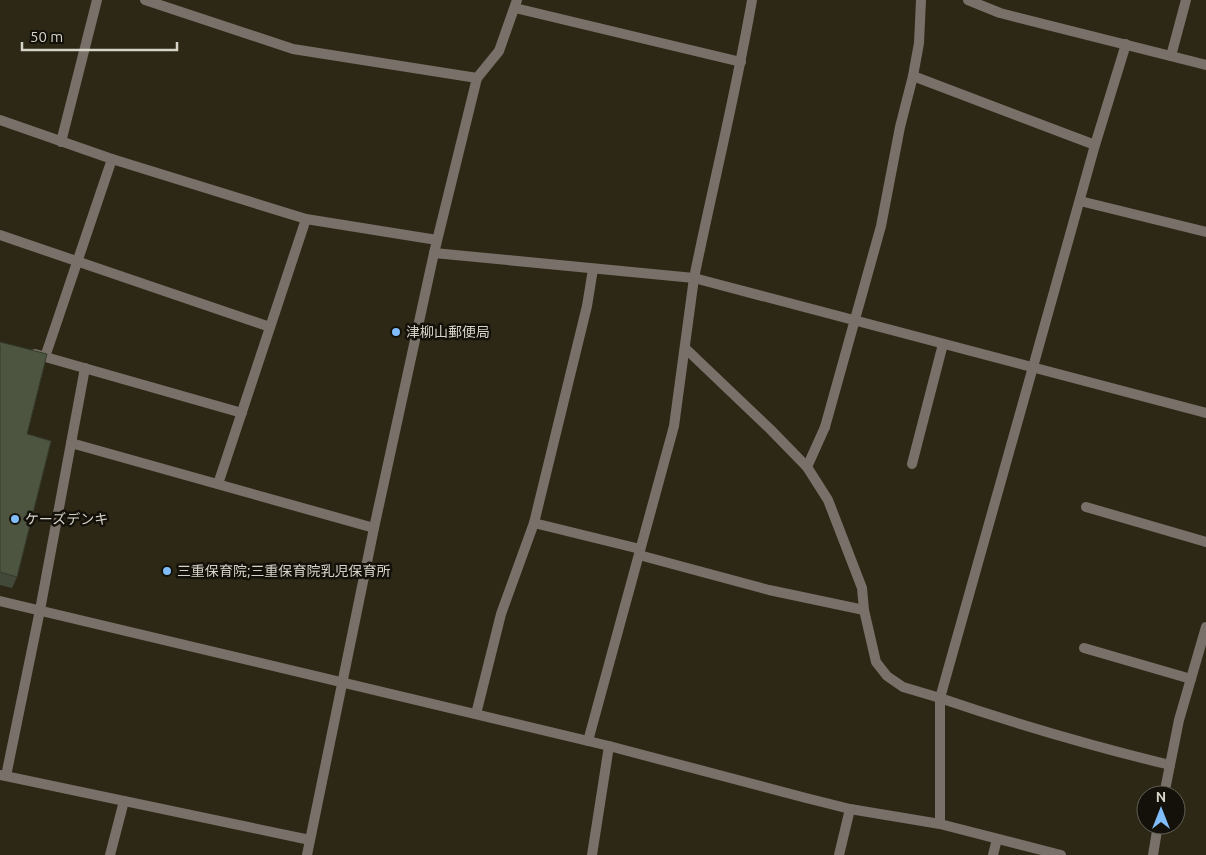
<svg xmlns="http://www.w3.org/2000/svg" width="1206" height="855" viewBox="0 0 1206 855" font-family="Ubuntu,'Noto Sans JP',sans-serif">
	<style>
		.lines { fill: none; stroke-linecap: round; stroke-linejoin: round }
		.service { stroke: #787069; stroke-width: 10 }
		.minor { stroke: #787069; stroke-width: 10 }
		.tertiary { stroke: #787069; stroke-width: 10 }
		.wall { fill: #424938 }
		.building { fill: #4d5541; stroke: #363c2e }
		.poi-dot { fill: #80bdfa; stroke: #131109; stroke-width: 2 }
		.labels { text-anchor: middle; stroke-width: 5; stroke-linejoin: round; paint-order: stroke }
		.poi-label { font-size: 14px; fill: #d6d3c8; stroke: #131109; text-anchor: start }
	</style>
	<rect width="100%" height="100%" fill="#2d2815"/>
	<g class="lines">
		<!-- service -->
		<g class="service">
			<polyline points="1171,56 1186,0"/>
			<polyline points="913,76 1095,145"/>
			<polyline points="1080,201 1206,232"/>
			<polyline points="0,235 270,327"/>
			<path d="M 694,278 C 713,185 736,93 752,0"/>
			<polyline points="685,348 770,429 807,467 828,500 862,588 864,610 876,662 887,676 903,687 940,698"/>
			<polyline points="45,357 112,159"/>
			<polyline points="1033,367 1095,145 1126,44"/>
			<polyline points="807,467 825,427"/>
			<polyline points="534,523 640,549"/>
			<polyline points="639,555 769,590 864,610"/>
			<polyline points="476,714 501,614 534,523 587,306 593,269"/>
			<polyline points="993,855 997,839"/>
		</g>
		<!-- minor -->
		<g class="minor">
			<polyline points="145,0 293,49 477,78"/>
			<polyline points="968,0 1000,13 1206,65"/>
			<polyline points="515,8 741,62"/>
			<polyline points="61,142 97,0"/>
			<polyline points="434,253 694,278 1206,413"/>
			<polyline points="35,354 242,413"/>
			<polyline points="825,427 881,226 900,127 913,76 919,43 921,0"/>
			<polyline points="71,443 374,528"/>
			<polyline points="912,464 943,344"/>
			<polyline points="218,484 306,219"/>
			<polyline points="1086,507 1206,542"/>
			<polyline points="0,601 609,746 806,798 850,809 940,824 1061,855"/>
			<polyline points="1084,648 1191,679"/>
			<path d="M 940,698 C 1016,724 1092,746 1170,765"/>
			<polyline points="588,741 674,426 694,278"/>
			<polyline points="6,776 40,610 85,368"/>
			<polyline points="1164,795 1179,720 1206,627"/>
			<polyline points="940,824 940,698 1033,367"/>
			<polyline points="110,855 124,801"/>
			<polyline points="307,855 374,528 434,253 477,78 499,51 517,0"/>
			<polyline points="592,855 609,746"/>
			<polyline points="839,855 850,809"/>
			<polyline points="1153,855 1158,825"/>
		</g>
		<!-- tertiary -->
		<g class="tertiary">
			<polyline points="0,120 112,159 306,219 437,240"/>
			<polyline points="0,775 310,840"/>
		</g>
	</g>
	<!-- wall -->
	<polygon class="wall" points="0,342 27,434 17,577 12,588 0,585"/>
	<!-- building -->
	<polygon class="building" points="0,342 47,354 27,434 51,441 17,577 0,572"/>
	<!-- markers -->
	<g class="poi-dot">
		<circle cx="396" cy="332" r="5"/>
		<circle cx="15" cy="519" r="5"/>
		<circle cx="167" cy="571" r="5"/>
	</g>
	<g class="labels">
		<!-- poi labels -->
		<g class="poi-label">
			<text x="406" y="337">津柳山郵便局</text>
			<text x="25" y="524">ケーズデンキ</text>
			<text x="177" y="576">三重保育院;三重保育院乳児保育所</text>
		</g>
	</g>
	<!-- north arrow -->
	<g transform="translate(1161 810)"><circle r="24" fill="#131109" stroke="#615f55"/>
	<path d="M0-4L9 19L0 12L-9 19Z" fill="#80bdfa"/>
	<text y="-8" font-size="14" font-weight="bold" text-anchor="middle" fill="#d6d3c8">N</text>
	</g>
	<!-- scale -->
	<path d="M22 42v8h155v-8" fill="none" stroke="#d6d3c8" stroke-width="2.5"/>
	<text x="30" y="42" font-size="15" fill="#d6d3c8" stroke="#131109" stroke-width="4" paint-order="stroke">50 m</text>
</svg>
